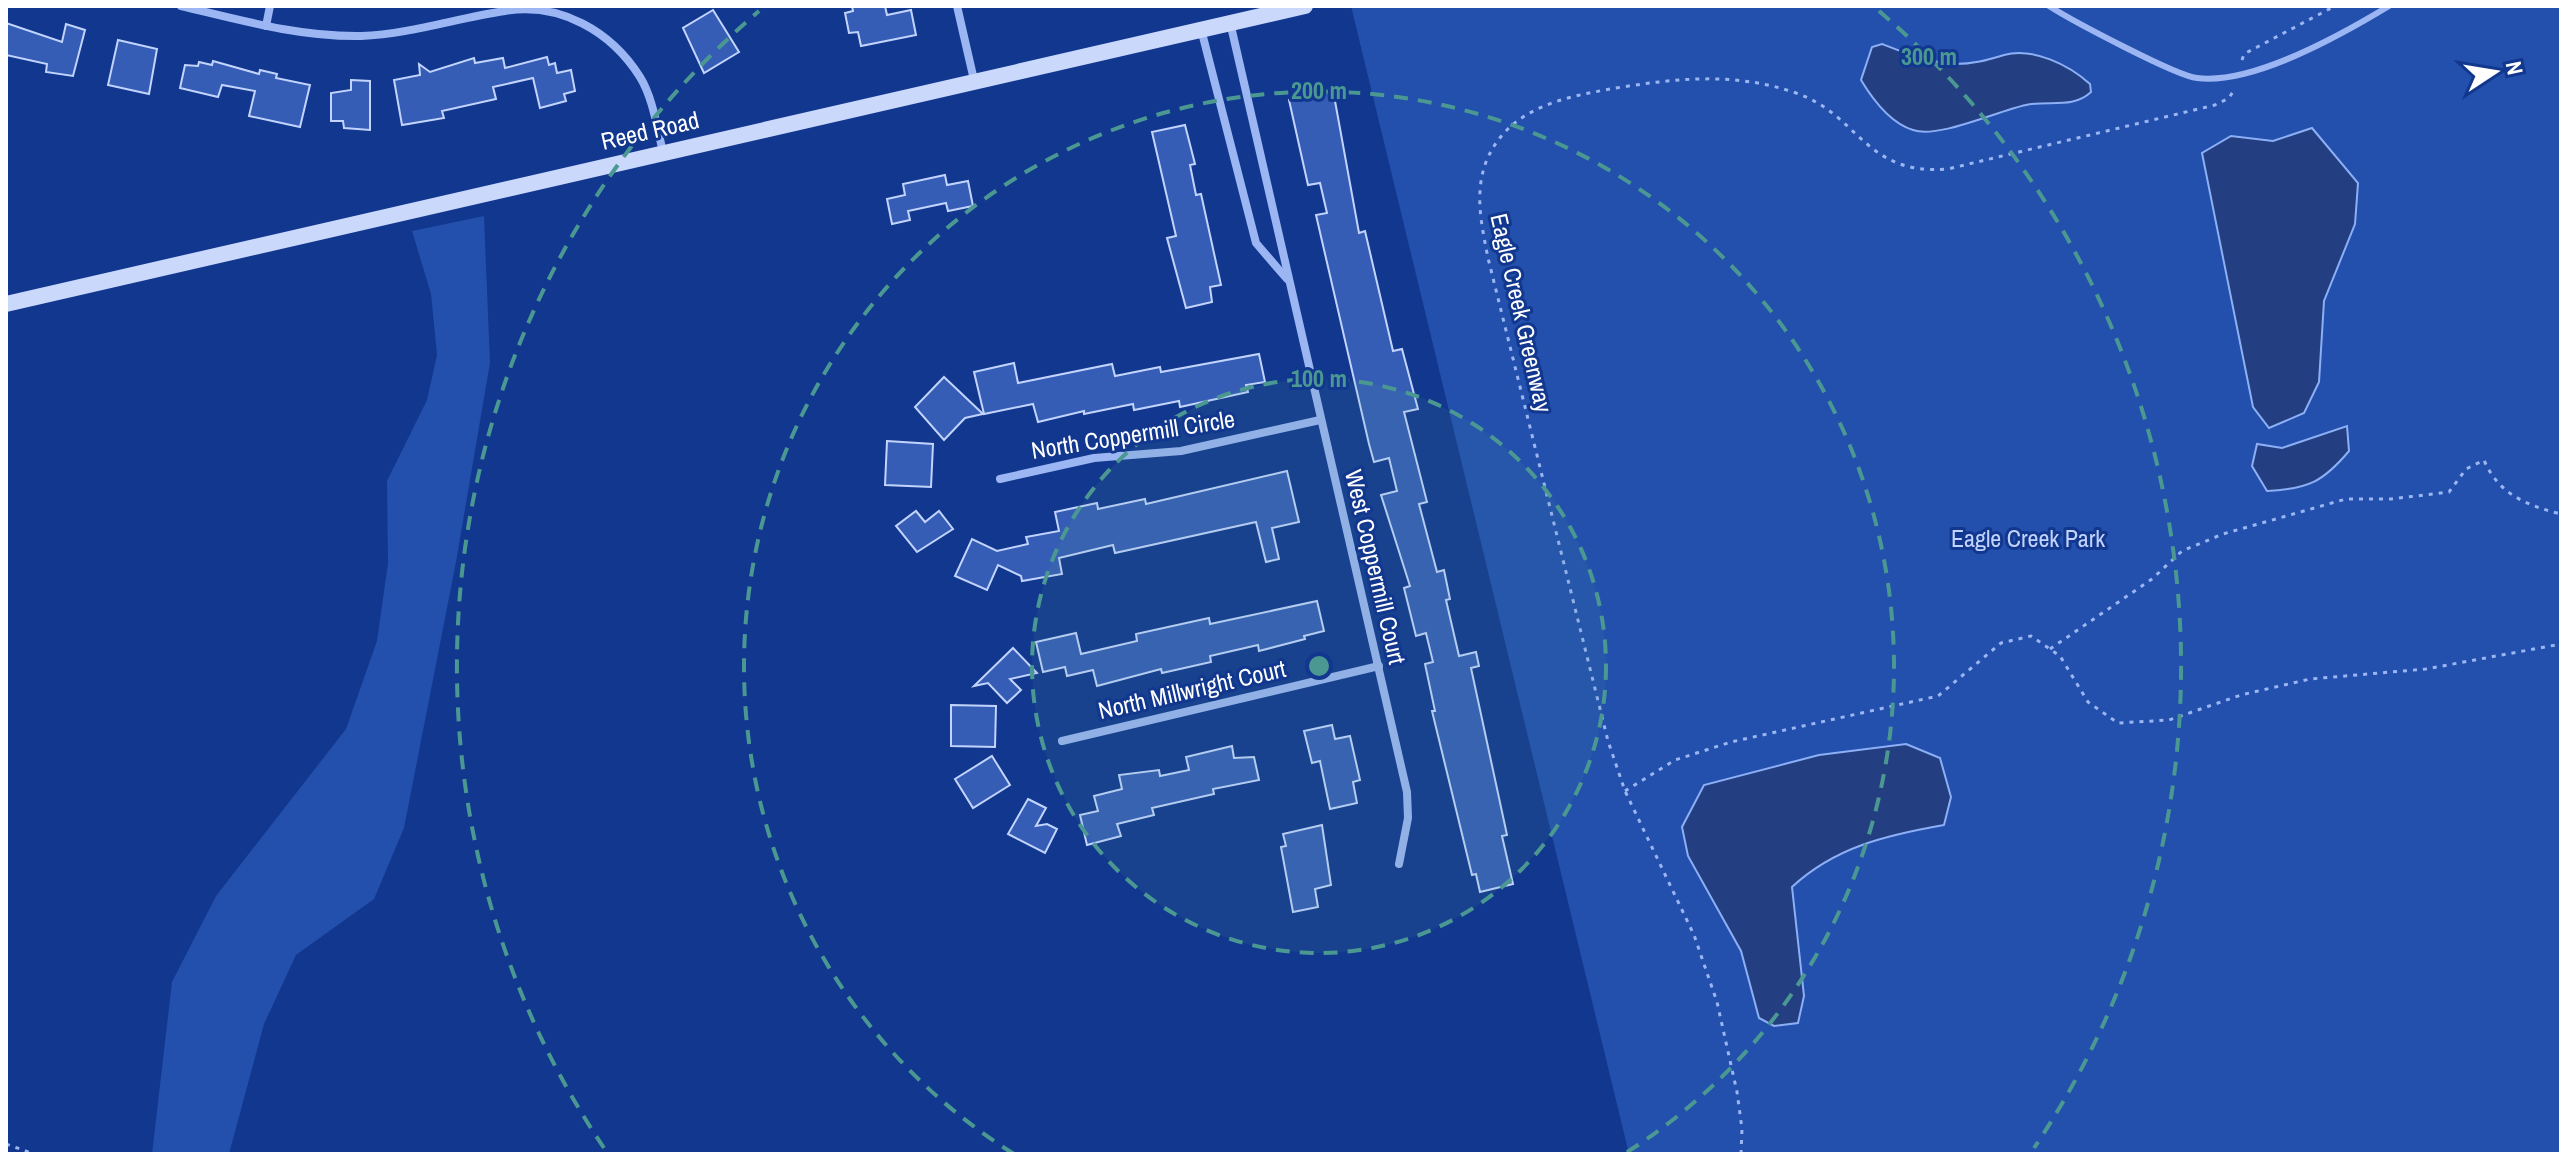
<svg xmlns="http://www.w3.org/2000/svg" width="2567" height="1160" viewBox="0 0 2567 1160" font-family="'Archivo Narrow',sans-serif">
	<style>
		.green { fill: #234fad }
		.water { fill: #243f81; stroke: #8caff5; stroke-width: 2 }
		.building { fill: #355db5; stroke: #c2d4fd; stroke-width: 2 }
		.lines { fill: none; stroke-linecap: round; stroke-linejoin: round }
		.path { stroke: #9bb6f2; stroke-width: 3; stroke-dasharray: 4 6; stroke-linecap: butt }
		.service { stroke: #9bb6f2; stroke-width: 6 }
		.minor { stroke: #9bb6f2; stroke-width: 8 }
		.secondary { stroke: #cad8fc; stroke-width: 16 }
		.ring { fill: none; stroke: #4b9892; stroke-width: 4; stroke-dasharray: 14 10 }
		.labels { text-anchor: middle; stroke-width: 6; stroke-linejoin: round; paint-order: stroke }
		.street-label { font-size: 24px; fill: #fff; stroke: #12378e }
		.park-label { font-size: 24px; fill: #c2d4fd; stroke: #12378e }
		.centre { fill: #4b9892; stroke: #12378e; stroke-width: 4 }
		.ring-label { font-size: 24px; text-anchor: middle; font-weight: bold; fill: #4b9892; stroke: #12378e; stroke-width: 6; stroke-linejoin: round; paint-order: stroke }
	</style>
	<rect width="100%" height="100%" fill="#12378e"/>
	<!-- green -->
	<g class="green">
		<polygon points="1351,6 2561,6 2561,1154 1629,1154"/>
		<polygon points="484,216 490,363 456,562 404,828 374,899 296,955 264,1024 229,1154 152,1154 172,982 216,896 346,729 377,641 388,563 387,481 427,400 437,355 431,294 412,231"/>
	</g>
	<!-- water -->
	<g class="water">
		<path d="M 1882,44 C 1905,53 1930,63 1955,64 C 1974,64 1987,60 2004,55 C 2033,47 2069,65 2090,84 L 2091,92 C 2073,109 2049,100 2026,105 C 1997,111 1938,139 1913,130 C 1890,123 1873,100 1861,80 L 1872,47 Z"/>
		<polygon points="2312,128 2358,183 2355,224 2324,301 2319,382 2304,413 2269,428 2253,407 2202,153 2231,136 2273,141"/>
		<path d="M 2347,426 L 2349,451 C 2323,482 2308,489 2267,491 L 2252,466 L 2257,444 L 2282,448 Z"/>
		<path d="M 1906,744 L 1940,758 L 1951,797 L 1944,825 C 1887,835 1835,847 1792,887 L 1804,996 L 1798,1023 L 1774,1026 L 1759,1018 L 1741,951 L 1688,856 L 1682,827 L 1704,785 L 1819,755 Z"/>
	</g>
	<!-- building -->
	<g class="building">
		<polygon points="852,6 885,6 887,15 911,10 916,35 861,46 858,32 849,33 845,13 853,11"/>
		<polygon points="713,10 739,52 704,73 683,28"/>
		<polygon points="6,23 62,42 66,24 85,30 73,76 46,72 47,64 6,55"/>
		<polygon points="118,40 157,49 149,94 108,85"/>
		<polygon points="547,57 549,65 555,63 557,73 571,70 575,91 564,94 566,101 540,108 533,78 493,87 496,99 442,111 444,118 402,125 394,80 420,75 419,64 430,72 474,58 475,63 503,58 505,68"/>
		<polygon points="213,61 259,74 260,70 277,74 276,78 310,85 300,127 249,116 255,91 222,85 218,97 180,88 185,65 198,66 199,62 212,65"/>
		<polygon points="351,80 370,81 370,130 344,128 343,121 331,121 331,93 351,90"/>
		<polygon points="1333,90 1359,233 1365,231 1393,351 1402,349 1418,409 1404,412 1427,502 1419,504 1437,572 1444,570 1450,599 1446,600 1459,656 1476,652 1479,666 1471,668 1507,835 1502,836 1513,884 1480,892 1476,874 1472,875 1432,711 1435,711 1425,664 1433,662 1426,633 1416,636 1404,588 1410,586 1381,495 1397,491 1389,458 1374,462 1369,444 1316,215 1327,213 1320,183 1308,185 1289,100"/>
		<polygon points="1185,125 1195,164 1190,165 1196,195 1201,194 1221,285 1210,287 1212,302 1186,308 1167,238 1176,236 1152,132"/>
		<polygon points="945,175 947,185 968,181 973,206 948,211 946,203 908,211 910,220 892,224 887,199 905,195 903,184"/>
		<polygon points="1259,354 1265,382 1246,385 1248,392 1180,407 1179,401 1134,410 1133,404 1084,414 1084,411 1038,422 1033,404 984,414 974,372 1014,363 1018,383 1112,364 1115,376 1160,367 1161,372"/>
		<polygon points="944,377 983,414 965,418 944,440 915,407"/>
		<polygon points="887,441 933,444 931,487 885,485"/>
		<polygon points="1287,471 1299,522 1272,528 1279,559 1266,562 1256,522 1115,553 1113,545 1059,558 1062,574 1022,581 1021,576 998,565 987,590 955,576 972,539 997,551 1028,544 1026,537 1059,531 1055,512 1097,503 1098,509 1145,499 1146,504"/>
		<polygon points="916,511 925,522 939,511 953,529 917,552 896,526"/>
		<polygon points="1317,601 1324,631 1304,636 1305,639 1259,651 1258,645 1210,656 1211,662 1162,673 1161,669 1097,686 1093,670 1067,676 1065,667 1043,672 1036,642 1076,633 1081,654 1137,641 1136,634 1209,618 1210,624"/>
		<polygon points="1013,648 1037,673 1010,679 1021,690 1007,703 988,683 974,686"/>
		<polygon points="951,705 996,706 995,747 951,746"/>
		<polygon points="1332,725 1335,739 1350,736 1360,780 1353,782 1357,803 1330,809 1320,761 1312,763 1304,731"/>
		<polygon points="1232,746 1234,758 1254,757 1259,780 1213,789 1214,794 1152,808 1154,815 1117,824 1121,836 1087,845 1080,815 1098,811 1094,796 1122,789 1119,775 1159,770 1160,776 1189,770 1186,757"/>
		<polygon points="992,756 1010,785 973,808 955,779"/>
		<polygon points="1028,799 1046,808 1036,826 1047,824 1057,829 1045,853 1008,834"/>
		<polygon points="1322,825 1331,885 1315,889 1318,907 1293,912 1281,847 1286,846 1283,834"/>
	</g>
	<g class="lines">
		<!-- path -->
		<g class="path">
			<polyline points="2242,60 2244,54 2335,6"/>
			<path d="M 2050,649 L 2152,579 L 2182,551 L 2223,534 L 2346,499 L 2391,499 L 2449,492 L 2466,469 L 2484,460 C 2498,494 2528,506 2561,514"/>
			<polyline points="1625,791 1675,760 1731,742 1938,696 2001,643 2031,636 2060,656 2088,702 2118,723 2169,720 2241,695 2310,679 2426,669 2561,644"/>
			<polyline points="6,1144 34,1154"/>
			<path d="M 1741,1154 L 1742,1129 L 1737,1092 L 1717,1002 L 1694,935 L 1625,791 L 1608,741 L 1488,258 C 1482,227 1474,194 1486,162 C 1508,107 1565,97 1616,88 C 1679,78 1735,72 1796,93 C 1860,115 1864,176 1948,169 L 2215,105 L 2229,98 L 2234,90"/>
		</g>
		<!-- service -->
		<path class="service" d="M 2049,6 C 2071,20 2176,76 2197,78 C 2253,85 2341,35 2389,6"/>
		<!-- minor -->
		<g class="minor">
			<path d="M 181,6 C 240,20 299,37 361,36 C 411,34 457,18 505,11 C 560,2 611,31 640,77 C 653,98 657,128 663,152"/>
			<polyline points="957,6 974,80"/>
			<polyline points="1230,22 1407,792 1408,818 1399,864"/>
			<polyline points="266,26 270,6"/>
			<polyline points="1201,29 1256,243 1287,279"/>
			<polyline points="1000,479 1094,458 1181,451 1320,420"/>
			<polyline points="1062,741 1379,666"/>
		</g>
		<!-- secondary -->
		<polyline class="secondary" points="6,304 1305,6"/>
	</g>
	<!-- distance rings -->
	<circle cx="1319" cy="666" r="287" fill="#4b9892" fill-opacity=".12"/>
	<g class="ring">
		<circle cx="1319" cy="666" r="287"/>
		<path d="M1014 1154A575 575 0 1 1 1624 1154"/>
		<path d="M604 1148A862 862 0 0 1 759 11M1879 11A862 862 0 0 1 2034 1148"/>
	</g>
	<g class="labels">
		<!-- street labels -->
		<g class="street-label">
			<text transform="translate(650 131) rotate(-13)" y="8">Reed Road</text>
			<text transform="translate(1521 313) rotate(77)" y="8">Eagle Creek Greenway</text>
			<text transform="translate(1133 435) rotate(-9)" y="8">North Coppermill Circle</text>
			<text transform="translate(1375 567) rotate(77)" y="8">West Coppermill Court</text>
			<text transform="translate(1192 690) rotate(-13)" y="8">North Millwright Court</text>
		</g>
		<!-- park labels -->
		<g class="park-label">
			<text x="2028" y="547">Eagle Creek Park</text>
		</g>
	</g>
	<circle cx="1319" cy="666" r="12" class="centre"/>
	<g class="ring-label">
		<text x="1929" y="65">300 m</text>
		<text x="1319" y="99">200 m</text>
		<text x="1319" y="387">100 m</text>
	</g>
	<!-- border -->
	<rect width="2567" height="1160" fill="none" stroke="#ffffff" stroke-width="16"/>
	<!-- north arrow -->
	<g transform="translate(2495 72) rotate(78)" stroke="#12378e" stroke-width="6" paint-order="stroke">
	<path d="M0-6L14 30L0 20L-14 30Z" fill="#ffffff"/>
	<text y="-12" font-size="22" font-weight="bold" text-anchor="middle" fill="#ffffff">N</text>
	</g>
</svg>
